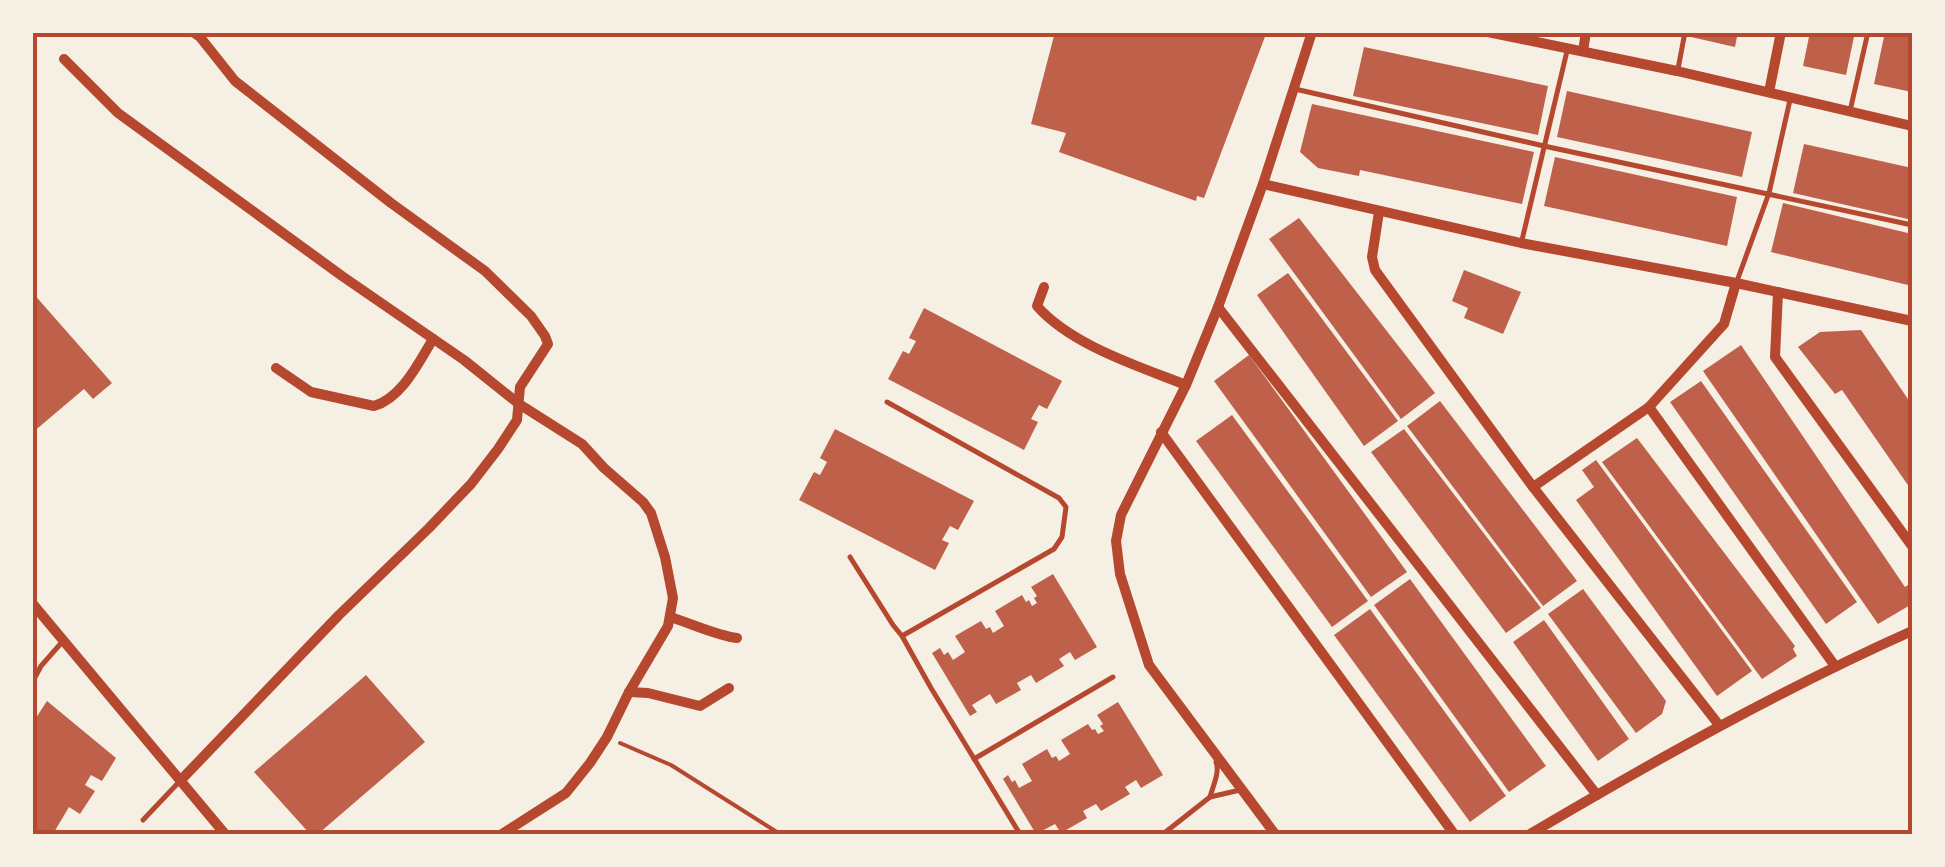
<svg xmlns="http://www.w3.org/2000/svg" width="1945" height="867" viewBox="0 0 1945 867" font-family="Arial,sans-serif">
	<style>
		.building { fill: #bf614a }
		.lines { fill: none; stroke-linecap: round; stroke-linejoin: round }
		.path { stroke: #b5482f; stroke-width: 4 }
		.service { stroke: #b5482f; stroke-width: 5 }
		.minor { stroke: #b5482f; stroke-width: 10 }
		.neatline { fill: none; stroke: #b5482f; stroke-width: 4 }
	</style>
	<rect width="100%" height="100%" fill="#f6efe4"/>
	<!-- building -->
	<g class="building">
		<polygon points="1055,32 1262,32 1266,34 1204,198 1197,196 1196,201 1059,152 1066,133 1031,124"/>
		<polygon points="1692,32 1738,32 1735,47 1691,37"/>
		<polygon points="1810,32 1855,32 1846,75 1803,66"/>
		<polygon points="1885,32 1912,32 1912,92 1874,84"/>
		<polygon points="1364,47 1548,86 1538,135 1353,96"/>
		<polygon points="1567,91 1752,132 1742,177 1557,137"/>
		<polygon points="1312,104 1534,152 1522,204 1360,170 1359,176 1318,168 1300,152"/>
		<polygon points="1804,144 1912,168 1912,220 1793,193"/>
		<polygon points="1555,157 1737,197 1727,246 1544,206"/>
		<polygon points="1783,203 1912,234 1912,286 1771,252"/>
		<polygon points="1299,218 1435,393 1401,419 1269,239"/>
		<polygon points="1464,270 1521,292 1503,334 1464,318 1468,308 1452,301"/>
		<polygon points="1288,273 1398,421 1364,446 1257,295"/>
		<polygon points="32,292 112,383 93,399 84,389 32,433"/>
		<polygon points="924,308 1062,381 1047,409 1039,405 1031,419 1038,422 1024,450 888,379 903,351 909,354 916,341 909,338"/>
		<polygon points="1861,330 1912,405 1912,491 1842,390 1835,394 1798,347 1820,332"/>
		<polygon points="1741,345 1905,587 1911,583 1912,585 1912,604 1878,624 1703,371"/>
		<polygon points="1249,355 1407,572 1371,597 1214,381"/>
		<polygon points="1701,381 1857,602 1826,624 1670,402"/>
		<polygon points="1440,401 1577,581 1543,606 1407,426"/>
		<polygon points="1232,415 1368,601 1332,627 1196,441"/>
		<polygon points="835,429 974,501 958,530 950,526 942,540 949,543 935,570 799,500 814,472 820,475 827,462 820,458"/>
		<polygon points="1404,429 1541,608 1506,633 1371,452"/>
		<polygon points="1637,438 1795,646 1793,649 1797,656 1762,679 1602,462"/>
		<polygon points="1596,460 1752,671 1717,696 1576,500 1594,487 1582,470"/>
		<polygon points="1053,574 1097,647 1075,660 1070,652 1059,659 1064,666 1036,683 1031,675 1017,683 1021,690 996,704 990,694 972,705 977,712 970,716 932,653 940,648 944,655 948,652 953,660 965,652 955,636 981,621 986,629 990,627 993,633 1004,626 995,611 1022,595 1026,602 1029,600 1032,606 1037,603 1034,598 1037,596 1031,587"/>
		<polygon points="1410,579 1546,766 1509,792 1374,605"/>
		<polygon points="1583,589 1666,701 1662,714 1636,733 1548,614"/>
		<polygon points="1370,609 1506,796 1470,822 1334,635"/>
		<polygon points="1544,620 1629,739 1598,761 1513,642"/>
		<polygon points="366,675 425,742 318,834 310,834 254,772"/>
		<polygon points="47,701 116,758 102,781 91,775 85,785 95,791 80,814 69,807 53,834 32,834 32,724"/>
		<polygon points="1118,702 1163,775 1141,788 1136,780 1125,787 1130,794 1101,811 1096,804 1083,811 1087,818 1061,833 1055,824 1036,834 1003,779 1008,775 1012,782 1015,780 1019,788 1032,781 1022,764 1047,749 1052,758 1056,756 1059,761 1070,754 1061,740 1088,724 1092,730 1095,729 1098,734 1104,731 1100,726 1103,724 1097,715"/>
	</g>
	<g class="lines">
		<!-- path -->
		<polyline class="path" points="620,743 671,765 780,834"/>
		<!-- service -->
		<g class="service">
			<polyline points="1678,69 1685,32"/>
			<polyline points="1295,89 1544,146 1912,225"/>
			<polyline points="1850,111 1868,32"/>
			<polyline points="1522,240 1568,47"/>
			<polyline points="1737,281 1769,193 1790,100"/>
			<polyline points="887,402 1059,498 1066,507 1062,537 1054,549 902,636"/>
			<polyline points="850,557 893,625 902,636 931,688 1020,834"/>
			<polyline points="32,683 41,666 63,641"/>
			<polyline points="974,759 1113,677"/>
			<path d="M 1210,797 C 1213,786 1220,772 1216,762"/>
			<polyline points="143,820 179,782"/>
			<polyline points="1163,834 1210,797 1240,790"/>
		</g>
		<!-- minor -->
		<g class="minor">
			<polyline points="1488,32 1677,71 1912,126"/>
			<polyline points="1583,51 1586,32"/>
			<polyline points="64,59 118,113 342,276 464,360 519,404 582,444 604,468 643,502 651,513 665,557 673,598 668,626 629,692 607,737 590,763 566,793 502,834"/>
			<polyline points="1769,92 1781,32"/>
			<polyline points="1263,184 1521,243 1736,283 1912,321"/>
			<polyline points="1379,212 1372,257 1375,270 1533,487 1719,725"/>
			<path d="M 1044,287 L 1037,306 C 1071,345 1138,366 1186,385"/>
			<polyline points="1778,292 1775,357 1912,546"/>
			<polyline points="1218,307 1597,795"/>
			<path d="M 276,368 L 311,392 L 374,406 C 402,398 419,362 433,339"/>
			<polyline points="1649,407 1835,666"/>
			<polyline points="1161,432 1454,834"/>
			<polyline points="1533,487 1649,407 1724,324 1736,283"/>
			<polyline points="32,603 225,834"/>
			<path d="M 670,617 C 690,623 718,636 737,638"/>
			<polyline points="629,692 648,693 700,706 729,688"/>
			<polyline points="180,781 339,615 429,528 471,484 498,449 517,420 520,387 548,344 545,336 531,316 485,271 391,203 235,81 200,37 193,32"/>
			<polyline points="1275,834 1149,665 1120,574 1116,541 1121,515 1186,385 1218,307 1263,184 1312,32"/>
			<path d="M 1530,834 C 1654,761 1780,690 1912,631"/>
		</g>
	</g>
	<!-- border -->
	<rect width="1945" height="867" fill="none" stroke="#f6efe4" stroke-width="70"/>
	<rect x="35" y="35" width="1875" height="797" class="neatline"/>
</svg>
